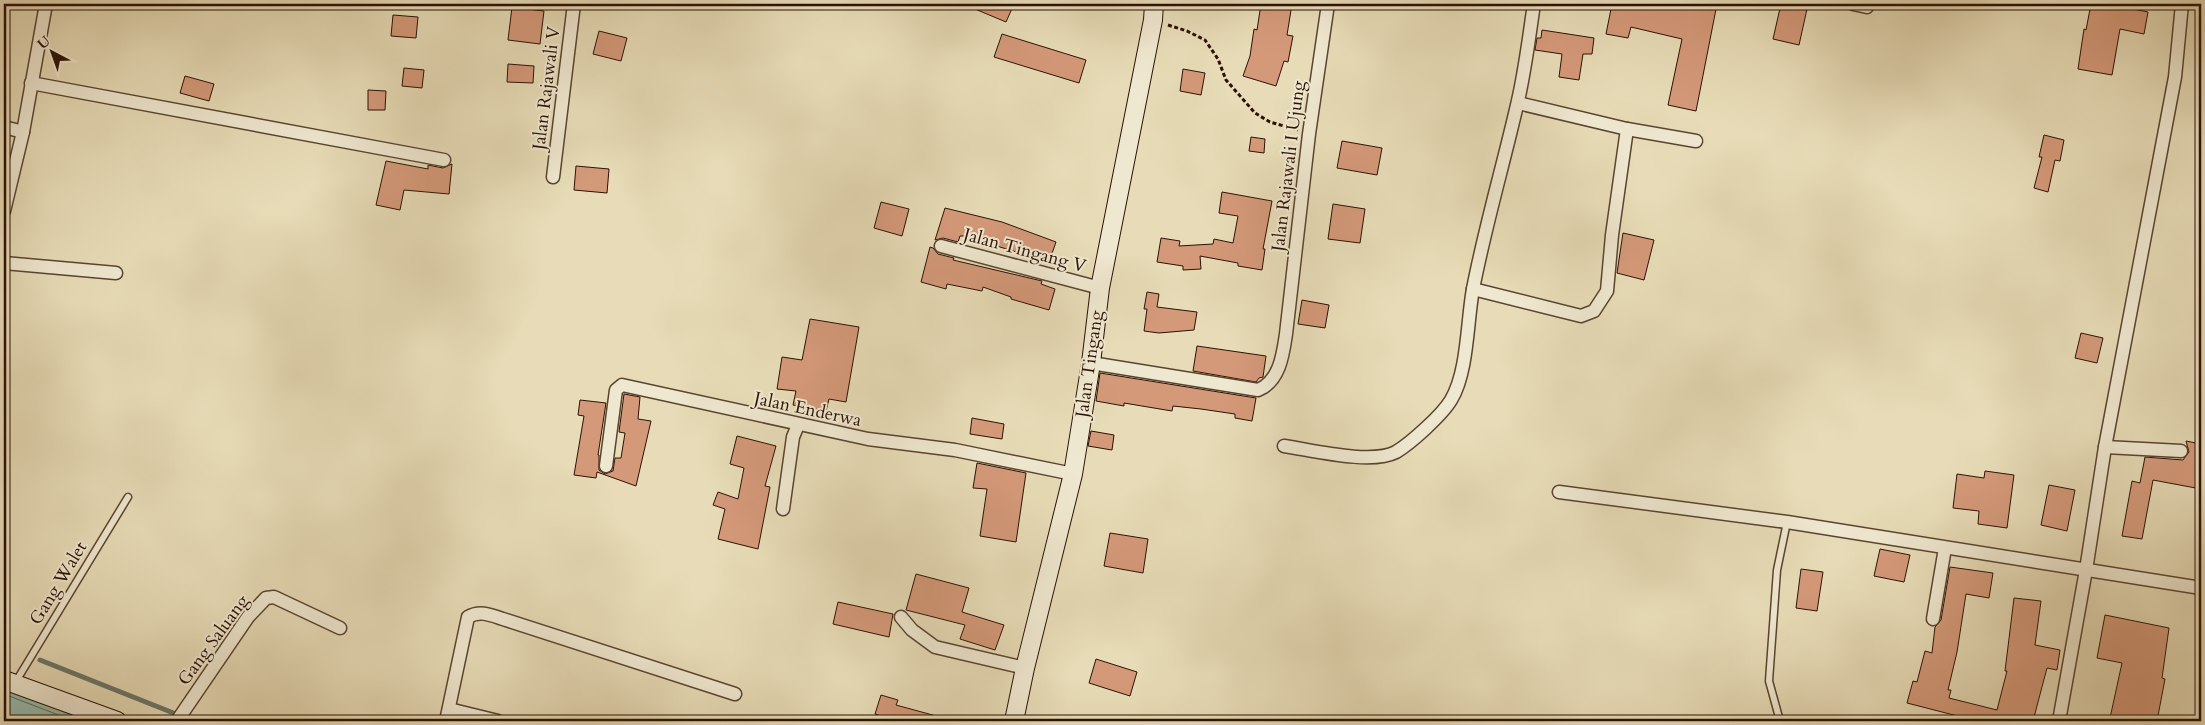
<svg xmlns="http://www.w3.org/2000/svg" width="2205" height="725" viewBox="0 0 2205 725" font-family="Cardo,serif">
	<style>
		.water { fill: #97bcae; stroke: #6c786a }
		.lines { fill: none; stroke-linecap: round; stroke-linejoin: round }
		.shore { stroke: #616659; stroke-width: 1 }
		.stream { stroke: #6c786a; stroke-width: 5 }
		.building { fill: #d49979; stroke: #2b1104 }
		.service-casing { stroke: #5a4431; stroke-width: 9 }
		.minor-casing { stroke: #5a4431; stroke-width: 15 }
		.secondary-casing { stroke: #2b1104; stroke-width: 20 }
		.path { stroke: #2b1104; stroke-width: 3; stroke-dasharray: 4 2.5; stroke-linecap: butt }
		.service { stroke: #efe8d0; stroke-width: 6 }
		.minor { stroke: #efe8d0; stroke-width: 12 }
		.secondary { stroke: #efe8d0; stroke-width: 18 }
		.labels { text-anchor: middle; stroke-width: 4; stroke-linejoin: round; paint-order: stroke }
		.street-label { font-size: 18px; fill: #2b1104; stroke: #efe8d0 }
	</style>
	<rect width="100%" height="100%" fill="#e7dcb7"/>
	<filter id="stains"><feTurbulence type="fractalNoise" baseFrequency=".004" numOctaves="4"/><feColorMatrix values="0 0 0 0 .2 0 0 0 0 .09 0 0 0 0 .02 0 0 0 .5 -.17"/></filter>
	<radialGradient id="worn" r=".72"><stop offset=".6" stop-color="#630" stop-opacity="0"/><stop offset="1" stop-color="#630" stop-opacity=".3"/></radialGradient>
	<!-- water -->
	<polygon class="water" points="4,689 88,721 21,721 4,715"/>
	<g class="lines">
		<!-- shore -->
		<polyline class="shore" points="4,694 74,721"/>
		<!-- stream -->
		<polyline class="stream" points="40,660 181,716"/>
	</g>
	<!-- building -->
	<g class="building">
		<polygon points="963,4 1014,4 1006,22"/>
		<polygon points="1261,4 1292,4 1287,35 1293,36 1288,62 1284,61 1276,86 1243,76 1250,56 1254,29 1257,30"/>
		<polygon points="1612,4 1717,4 1696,111 1668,105 1682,39 1631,27 1628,38 1606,34"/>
		<polygon points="1781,4 1807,9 1799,45 1773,39"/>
		<polygon points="2091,4 2109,4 2148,12 2144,34 2120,29 2112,75 2078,69 2084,29 2086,30"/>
		<polygon points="512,7 544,11 540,44 508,40"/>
		<polygon points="393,15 418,17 416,38 391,36"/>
		<polygon points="1542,30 1594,38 1592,54 1583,54 1579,80 1559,77 1562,54 1535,50 1537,38 1541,38"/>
		<polygon points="599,31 627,38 621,61 593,54"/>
		<polygon points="1002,34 1086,60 1079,83 994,57"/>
		<polygon points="508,64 534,66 533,83 507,82"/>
		<polygon points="404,68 424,70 422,88 402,86"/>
		<polygon points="1183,69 1205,73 1201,95 1180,91"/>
		<polygon points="185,76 214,84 209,101 180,93"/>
		<polygon points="368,90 386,91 385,110 368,110"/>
		<polygon points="2044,135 2064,140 2060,161 2055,160 2048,192 2034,188 2042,157 2039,157"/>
		<polygon points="1251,137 1265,139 1264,153 1249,151"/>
		<polygon points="1342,141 1382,148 1377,175 1337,168"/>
		<polygon points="386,161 428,169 428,165 443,168 452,164 449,194 404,190 400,210 376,205"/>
		<polygon points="576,166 609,169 607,193 574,190"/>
		<polygon points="1222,192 1272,201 1263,249 1265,249 1262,270 1238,266 1238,263 1200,256 1201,269 1183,270 1183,266 1157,262 1161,238 1180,241 1179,246 1213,244 1214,239 1233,243 1238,216 1219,213"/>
		<polygon points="881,202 909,209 902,236 874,228"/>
		<polygon points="1333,204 1365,209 1360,243 1328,239"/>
		<polygon points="945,208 1002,222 1056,242 1049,262 964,236 960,236 958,242 943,238 935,240"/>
		<polygon points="1623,233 1654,240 1644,280 1617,273"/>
		<polygon points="930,247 933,248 938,254 954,258 953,260 1042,281 1041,284 1055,289 1049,310 1011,299 1011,297 983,287 982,291 947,284 946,289 921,282"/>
		<polygon points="1147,292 1159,294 1157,307 1197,312 1194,330 1159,333 1144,331 1147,309 1144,309"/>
		<polygon points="1302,300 1329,305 1325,328 1298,324"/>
		<polygon points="810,319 859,327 846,402 829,399 826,411 793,405 796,391 777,389 782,357 802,360"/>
		<polygon points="2081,333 2103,338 2097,363 2075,358"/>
		<polygon points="1197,346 1266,356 1263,377 1259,378 1256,382 1193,371"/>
		<polygon points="1100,373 1256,398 1252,421 1235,418 1235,414 1201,409 1173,406 1172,411 1124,403 1124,406 1096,401"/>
		<polygon points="624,394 640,397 638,419 651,421 636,486 597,472 596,478 574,475 584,416 578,415 580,400 606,403 598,455 599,455 599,470 605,474 613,471 615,458 621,458 625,433 619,432"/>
		<polygon points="972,418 1004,424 1002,439 970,434"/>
		<polygon points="1091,431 1114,435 1112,450 1088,446"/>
		<polygon points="737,436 776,446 765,486 770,487 758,549 718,539 725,509 713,505 718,492 738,499 744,468 730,464"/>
		<polygon points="2186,441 2201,444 2201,489 2153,480 2142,539 2122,536 2132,481 2140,483 2145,457 2183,460 2189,452"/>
		<polygon points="977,463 1026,473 1016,542 980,536 987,489 973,488"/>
		<polygon points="1985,471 2014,475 2007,528 1978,524 1979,511 1953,508 1957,474 1984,478"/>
		<polygon points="2049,485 2075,490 2067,531 2041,525"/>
		<polygon points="1110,533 1148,539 1143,573 1104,566"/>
		<polygon points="1880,549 1910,555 1904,582 1874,576"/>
		<polygon points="1950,567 1993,573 1989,598 1966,594 1957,652 1948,690 1951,690 1949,698 1997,710 2007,671 2005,671 2014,598 2041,601 2035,645 2060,650 2057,670 2047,668 2033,721 1977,721 1907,703 1913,681 1917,682 1925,651 1932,653 1935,627 1941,620"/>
		<polygon points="1801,569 1823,572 1817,611 1796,608"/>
		<polygon points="916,574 969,588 962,612 1004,625 995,650 960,639 965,625 906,610"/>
		<polygon points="838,602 893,614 889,637 833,624"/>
		<polygon points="2105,615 2169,628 2162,678 2165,679 2157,721 2124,721 2110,718 2122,663 2097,658"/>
		<polygon points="1096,659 1137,672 1130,696 1089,683"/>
		<polygon points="881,695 898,700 896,705 940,717 939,721 895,721 875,714"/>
	</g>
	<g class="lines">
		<!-- service casing -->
		<g class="service-casing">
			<g id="service">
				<polyline points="15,683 128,497"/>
				<polyline points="1780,721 1769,681 1777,570 1787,522"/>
			</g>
		</g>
		<!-- minor casing -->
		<g class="minor-casing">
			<g id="minor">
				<polyline points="1853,4 1867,7"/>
				<polyline points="31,83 444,160"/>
				<polyline points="4,127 23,132"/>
				<polyline points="1627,129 1696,141"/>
				<polyline points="553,177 574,4"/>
				<polyline points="4,211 23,132 46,4"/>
				<polyline points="941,246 1100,288"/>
				<polyline points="4,263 116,273"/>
				<polyline points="1473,289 1581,316 1594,311 1607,291 1612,235 1627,129 1518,103"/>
				<path d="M 1091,363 L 1258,390 C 1280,381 1283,354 1286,334 L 1309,134 L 1328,4"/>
				<path d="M 1284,446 C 1312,450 1371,465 1396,452 C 1411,443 1442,415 1451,400 C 1468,372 1467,321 1473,289 C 1485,227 1503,166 1517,105 C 1525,72 1529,37 1534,4"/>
				<polyline points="2105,447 2181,451"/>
				<polyline points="606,466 616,390 622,385 868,439 955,450 1073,474"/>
				<polyline points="1559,492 1787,522 2201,588"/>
				<polyline points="783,509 793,437 798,425"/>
				<polyline points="901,617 912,630 935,647 1025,668"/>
				<polyline points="1933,619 1945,548"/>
				<polyline points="449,709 498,721"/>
				<polyline points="177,721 248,617 266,598 274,597 340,628"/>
				<path d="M 446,721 L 468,617 C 480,610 491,615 503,619 L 735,694"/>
				<polyline points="2059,721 2086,570 2105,447 2175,77 2182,4"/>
			</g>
		</g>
		<!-- secondary casing -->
		<g class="secondary-casing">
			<g id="secondary">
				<polyline points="4,680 117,721"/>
				<polyline points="1014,721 1025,668 1073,474 1091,363 1100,288 1153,20 1154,4"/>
			</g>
		</g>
		<!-- path -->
		<polyline class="path" points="1168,25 1187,31 1205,40 1218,59 1226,80 1255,113 1270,122 1298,130"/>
		<!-- service -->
		<use href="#service" class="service"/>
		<!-- minor -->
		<use href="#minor" class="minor"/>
		<!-- secondary -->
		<use href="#secondary" class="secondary"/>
	</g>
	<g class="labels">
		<!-- street labels -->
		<g class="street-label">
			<text transform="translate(546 88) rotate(-83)" y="6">Jalan Rajawali V</text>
			<text transform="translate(1288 166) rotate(-83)" y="6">Jalan Rajawali I Ujung</text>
			<text transform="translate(1025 250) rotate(15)" y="6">Jalan Tingang V</text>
			<text transform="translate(1089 364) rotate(-82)" y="6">Jalan Tingang</text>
			<text transform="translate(808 409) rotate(12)" y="6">Jalan Enderwa</text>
			<text transform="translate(58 583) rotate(-59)" y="6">Gang Walet</text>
			<text transform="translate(213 640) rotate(-54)" y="6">Gang Saluang</text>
		</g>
	</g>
	<!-- margin -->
	<rect width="2205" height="725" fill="none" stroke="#e7dcb7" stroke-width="20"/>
	<rect x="5" y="5" width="2195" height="715" fill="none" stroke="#2b1104" stroke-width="2.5"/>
	<rect x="10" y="10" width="2185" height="705" fill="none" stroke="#2b1104"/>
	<!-- north arrow -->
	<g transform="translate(52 52) rotate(319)" stroke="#efe8d0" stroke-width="4" paint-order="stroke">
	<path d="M0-4L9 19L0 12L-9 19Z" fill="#2b1104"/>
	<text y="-8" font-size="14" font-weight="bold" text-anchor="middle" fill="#2b1104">U</text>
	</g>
	<rect width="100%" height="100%" filter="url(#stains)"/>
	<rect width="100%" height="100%" fill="url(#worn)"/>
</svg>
